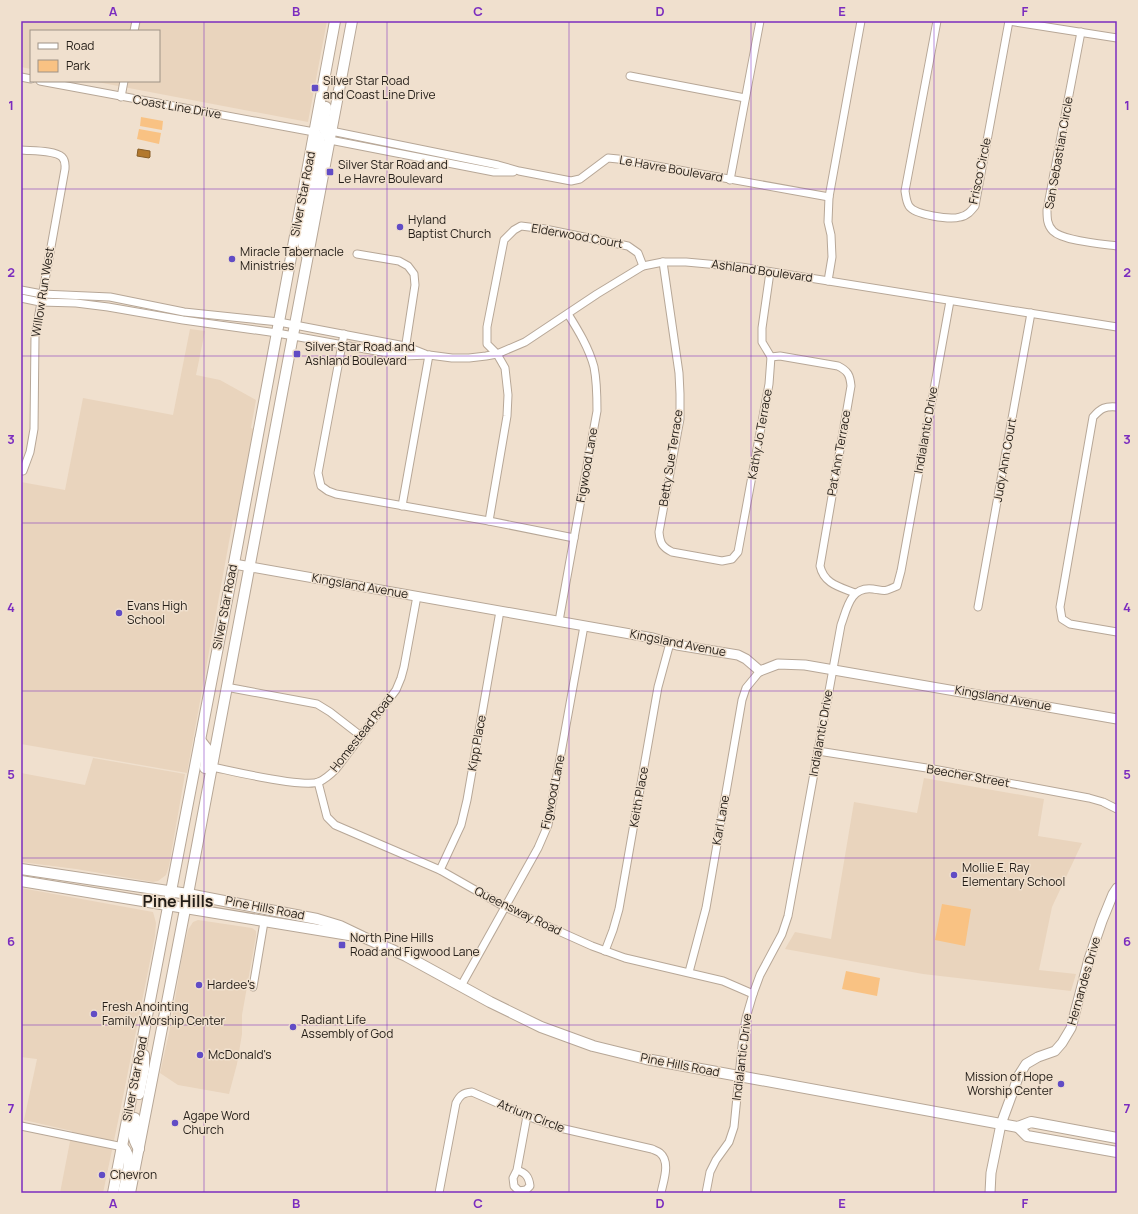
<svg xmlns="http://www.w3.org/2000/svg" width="1138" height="1214" viewBox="0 0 1138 1214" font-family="Manrope,sans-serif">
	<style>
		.built { fill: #e9d4bd }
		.green { fill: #f9c283 }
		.water { fill: #b2782d; stroke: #875d26 }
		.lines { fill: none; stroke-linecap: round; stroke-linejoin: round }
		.minor-casing { stroke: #b7a797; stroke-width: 9 }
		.tertiary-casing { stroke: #b7a797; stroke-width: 11 }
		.secondary-casing { stroke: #b7a797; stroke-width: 12 }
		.minor { stroke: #fff; stroke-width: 7 }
		.tertiary { stroke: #fff; stroke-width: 9 }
		.secondary { stroke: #fff; stroke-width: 10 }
		.grid { fill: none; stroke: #7b2cbf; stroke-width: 1; stroke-opacity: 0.55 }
		.poi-dot { fill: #614cc5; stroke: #f0e0ce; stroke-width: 1.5 }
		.labels { text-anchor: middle; stroke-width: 3; stroke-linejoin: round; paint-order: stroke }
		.poi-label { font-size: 12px; fill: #231d17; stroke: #f0e0ce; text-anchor: start }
		.street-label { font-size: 12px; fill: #231d17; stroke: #f0e0ce }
		.district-label { font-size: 16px; font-weight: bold; fill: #231d17; stroke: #f0e0ce }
		.neatline { fill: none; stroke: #7b2cbf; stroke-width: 1.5 }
		.grid-label { font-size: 13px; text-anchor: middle; font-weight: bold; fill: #7b2cbf }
	</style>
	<rect width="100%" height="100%" fill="#f0e0ce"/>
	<!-- built -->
	<g class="built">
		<polygon points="21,21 327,21 308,122 92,81 159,81 159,31 31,31 31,69 21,67"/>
		<polygon points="190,329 205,331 196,375 220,380 256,400 251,428 254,429 236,521 233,520 187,773 21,744 21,482 65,490 83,398 173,415"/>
		<polygon points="93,758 185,774 169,866 166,875 158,881 153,882 76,869 21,862 21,773 85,785"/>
		<polygon points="924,778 1044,799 1038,836 1082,843 1052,907 1039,970 1076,974 1071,991 923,974 785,949 795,932 831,939 854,802 917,813"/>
		<polygon points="21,888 153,912 155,919 156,923 155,936 121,1107 103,1193 60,1193 72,1131 24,1120 37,1059 21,1057"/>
		<polygon points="198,920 252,928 256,931 256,936 242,1015 242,1034 237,1064 229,1094 178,1085 160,1073 171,1024 182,956 188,930 193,922"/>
	</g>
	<!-- green -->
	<g class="green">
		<polygon points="141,117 163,121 162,130 140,126"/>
		<polygon points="139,129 161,133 159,144 137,139"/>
		<polygon points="942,904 971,909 965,946 935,940"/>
		<polygon points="846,971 880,978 877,996 842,989"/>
	</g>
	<!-- water -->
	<polygon class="water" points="138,149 150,151 150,157 149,158 137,156"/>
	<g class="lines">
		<!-- minor casing -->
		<g class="minor-casing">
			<g id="minor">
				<path d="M 937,21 L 905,191 C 906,196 906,201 909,206 C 915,215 950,220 960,217 C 967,216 971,211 975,206 L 1009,21"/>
				<polyline points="1009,21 1117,38"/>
				<polyline points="134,31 136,21"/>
				<path d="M 1081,32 L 1047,210 C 1047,218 1047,225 1053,231 C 1063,241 1102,244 1117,246"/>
				<polyline points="630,76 745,98"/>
				<polyline points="21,77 31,79"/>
				<polyline points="40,81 314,132"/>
				<polyline points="121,97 124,81"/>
				<polyline points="331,131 498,165 519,171 571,181 580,179 608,158 618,159 829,197"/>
				<polyline points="330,140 494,172 513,172"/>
				<path d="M 21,150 C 31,151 55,150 62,157 C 66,161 65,165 65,169 L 35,336 L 34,429 L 30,452 L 23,471"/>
				<polyline points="730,180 760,21"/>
				<polyline points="357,254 399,261 408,266 414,274 415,285 405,350"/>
				<path d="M 663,262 L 679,373 L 680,394 L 680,419 L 659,532 C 660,543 662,547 672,552 L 722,561 L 732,559 L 738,552 L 769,384 L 771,357 L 762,342 L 762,328 L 770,272"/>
				<polyline points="828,281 832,257 831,235 828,222 829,197 861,21"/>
				<polyline points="21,290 42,294 110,297 184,312 279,322 405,346 425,354"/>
				<polyline points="21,298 40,302 76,303 108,307 183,320 277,333 404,356 429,355 452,358 469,358 486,356 497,354 525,342 597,294 643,266 663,262 686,262 741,267 1117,327"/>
				<polyline points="344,334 318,473 321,486 328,491 336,494 489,521 574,538"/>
				<path d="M 771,357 L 780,356 L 838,366 C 848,371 850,375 851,386 L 820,566 C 824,584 840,587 855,593"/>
				<path d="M 1117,407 C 1105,406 1101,408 1093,417 L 1060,607 L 1062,619 L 1070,624 L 1117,632"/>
				<polyline points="402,506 429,355"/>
				<polyline points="489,521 507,416 508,395 505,368 497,354 487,344 487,327 504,240 514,230 521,226 545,229 628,246 638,253 643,266"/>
				<polyline points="978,607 1031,313"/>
				<path d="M 559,621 L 597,411 C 597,397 597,382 594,367 C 589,348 578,330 568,314"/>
				<polyline points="226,687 317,704 330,712 361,736"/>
				<polyline points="818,751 933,769 1089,798 1103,802 1117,809"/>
				<path d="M 212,767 C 232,771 302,788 319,782 C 325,779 331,774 336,769 L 396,690 L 401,678 L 404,667 L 417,596"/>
				<polyline points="318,782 327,817 335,825 440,870 505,907 592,946 625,958 723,981 753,994"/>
				<polyline points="440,870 461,825 467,800 500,611"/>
				<polyline points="605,951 613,930 619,909 658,687 670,643"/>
				<polyline points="689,972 706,908 742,700 746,688 760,671"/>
				<polyline points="461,986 538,848 548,825 584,626"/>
				<polyline points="253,987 264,922"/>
				<polyline points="21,1126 123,1147"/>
				<path d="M 517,1170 C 526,1173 529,1177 530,1186 L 526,1190 L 519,1191 L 514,1186 L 513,1178 L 517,1170 L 527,1116"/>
				<path d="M 439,1193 L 456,1103 C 460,1095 463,1093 472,1092 L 527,1116 L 560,1128 L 652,1149 C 654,1150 658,1151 660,1153 C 671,1162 663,1182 661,1193"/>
				<path d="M 706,1193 L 710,1172 L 716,1160 L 729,1142 L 734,1127 L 743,1036 L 746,1018 L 753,994 L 760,975 L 782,934 L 788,916 L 841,625 C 847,609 850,586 873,589 C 887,591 883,592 897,586 L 901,571 L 950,301"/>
			</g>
		</g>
		<!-- tertiary casing -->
		<g class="tertiary-casing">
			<g id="tertiary">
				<polyline points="234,564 653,638 677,645 738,655 746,659 760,671 778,664 805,665 1117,719"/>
				<polyline points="990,1193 991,1173 1001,1124 1019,1075 1026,1064 1038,1057 1055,1051 1062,1043 1071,1028 1089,959 1102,921 1113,894 1117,888"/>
			</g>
		</g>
		<!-- secondary casing -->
		<g class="secondary-casing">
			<g id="secondary">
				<polyline points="326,107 323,127 330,140"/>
				<path d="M 306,254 L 303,242 L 320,150 C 321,142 320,138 314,132"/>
				<polyline points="200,740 207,749 205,768"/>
				<polyline points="21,869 188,894 317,919 340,926 363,937 406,956 490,1002 541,1027 593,1046 646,1059 1018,1127 1031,1122 1117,1138"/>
				<polyline points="21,881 355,936"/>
				<polyline points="139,1094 144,1069 144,1055"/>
				<path d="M 135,1118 C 132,1130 132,1138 139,1149"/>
				<polyline points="1018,1127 1027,1136 1117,1152"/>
				<path d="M 123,1147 C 134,1159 126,1178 123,1193"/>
				<polyline points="113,1193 232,574 335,21"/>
				<polyline points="130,1193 188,894 352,21"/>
			</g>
		</g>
		<!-- minor -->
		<use href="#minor" class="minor"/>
		<!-- tertiary -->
		<use href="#tertiary" class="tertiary"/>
		<!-- secondary -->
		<use href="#secondary" class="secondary"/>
	</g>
	<!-- grid -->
	<path class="grid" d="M 204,21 L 204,1193M 387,21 L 387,1193M 569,21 L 569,1193M 751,21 L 751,1193M 934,21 L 934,1193M 21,189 L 1117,189M 21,356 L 1117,356M 21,523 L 1117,523M 21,691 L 1117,691M 21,858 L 1117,858M 21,1025 L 1117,1025"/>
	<!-- markers -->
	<g class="poi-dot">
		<rect x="311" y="84" width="8" height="8" rx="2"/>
		<rect x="326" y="168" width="8" height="8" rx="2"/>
		<circle cx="400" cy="227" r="4"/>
		<circle cx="232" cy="259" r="4"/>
		<rect x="293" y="350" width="8" height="8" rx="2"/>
		<circle cx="119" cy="613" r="4"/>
		<circle cx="954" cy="875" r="4"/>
		<rect x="338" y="941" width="8" height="8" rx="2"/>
		<circle cx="199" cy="985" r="4"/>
		<circle cx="94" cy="1014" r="4"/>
		<circle cx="293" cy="1027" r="4"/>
		<circle cx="200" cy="1055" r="4"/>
		<circle cx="1061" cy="1084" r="4"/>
		<circle cx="175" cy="1123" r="4"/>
		<circle cx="102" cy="1175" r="4"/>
	</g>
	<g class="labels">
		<!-- poi labels -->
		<g class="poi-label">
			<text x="323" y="85">Silver Star Road<tspan x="323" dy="14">and Coast Line Drive</tspan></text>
			<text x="338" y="169">Silver Star Road and<tspan x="338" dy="14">Le Havre Boulevard</tspan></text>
			<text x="408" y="224">Hyland<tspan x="408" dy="14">Baptist Church</tspan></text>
			<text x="240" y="256">Miracle Tabernacle<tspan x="240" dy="14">Ministries</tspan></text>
			<text x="305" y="351">Silver Star Road and<tspan x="305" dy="14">Ashland Boulevard</tspan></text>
			<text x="127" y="610">Evans High<tspan x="127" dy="14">School</tspan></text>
			<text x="962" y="872">Mollie E. Ray<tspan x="962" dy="14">Elementary School</tspan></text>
			<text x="350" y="942">North Pine Hills<tspan x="350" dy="14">Road and Figwood Lane</tspan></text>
			<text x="207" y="989">Hardee's</text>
			<text x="102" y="1011">Fresh Anointing<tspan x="102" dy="14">Family Worship Center</tspan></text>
			<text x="301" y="1024">Radiant Life<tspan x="301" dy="14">Assembly of God</tspan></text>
			<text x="208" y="1059">McDonald's</text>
			<text x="1053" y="1081" text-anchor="end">Mission of Hope<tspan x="1053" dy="14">Worship Center</tspan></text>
			<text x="183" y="1120">Agape Word<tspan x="183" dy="14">Church</tspan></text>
			<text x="110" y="1179">Chevron</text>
		</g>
		<!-- street labels -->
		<g class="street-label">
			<text transform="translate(177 107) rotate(10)" y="4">Coast Line Drive</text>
			<text transform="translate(1059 153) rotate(-80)" y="4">San Sebastian Circle</text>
			<text transform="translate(671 169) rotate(10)" y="4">Le Havre Boulevard</text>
			<text transform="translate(980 171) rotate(-78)" y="4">Frisco Circle</text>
			<text transform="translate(303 194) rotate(-79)" y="4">Silver Star Road</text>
			<text transform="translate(577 236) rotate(10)" y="4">Elderwood Court</text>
			<text transform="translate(762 271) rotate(8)" y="4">Ashland Boulevard</text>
			<text transform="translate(43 292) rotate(-81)" y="4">Willow Run West</text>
			<text transform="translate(926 430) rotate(-80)" y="4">Indialantic Drive</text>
			<text transform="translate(760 434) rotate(-80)" y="4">Kathy Jo Terrace</text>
			<text transform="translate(839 453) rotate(-80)" y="4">Pat Ann Terrace</text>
			<text transform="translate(671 458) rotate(-81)" y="4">Betty Sue Terrace</text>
			<text transform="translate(1005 460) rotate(-80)" y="4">Judy Ann Court</text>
			<text transform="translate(587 465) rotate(-80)" y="4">Figwood Lane</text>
			<text transform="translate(360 586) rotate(10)" y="4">Kingsland Avenue</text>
			<text transform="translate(225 607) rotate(-79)" y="4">Silver Star Road</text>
			<text transform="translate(678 643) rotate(11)" y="4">Kingsland Avenue</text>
			<text transform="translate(1003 698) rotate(10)" y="4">Kingsland Avenue</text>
			<text transform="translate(362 733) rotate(-52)" y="4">Homestead Road</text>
			<text transform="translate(821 733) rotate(-80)" y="4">Indialantic Drive</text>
			<text transform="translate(477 743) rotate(-80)" y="4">Kipp Place</text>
			<text transform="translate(968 776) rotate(10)" y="4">Beecher Street</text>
			<text transform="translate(553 792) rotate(-78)" y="4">Figwood Lane</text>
			<text transform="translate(639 797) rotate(-80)" y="4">Keith Place</text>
			<text transform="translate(721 820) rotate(-80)" y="4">Karl Lane</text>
			<text transform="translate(265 908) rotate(11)" y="4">Pine Hills Road</text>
			<text transform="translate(518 911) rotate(26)" y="4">Queensway Road</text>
			<text transform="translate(1084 981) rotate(-74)" y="4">Hernandes Drive</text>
			<text transform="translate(742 1057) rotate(-83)" y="4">Indialantic Drive</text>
			<text transform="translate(680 1065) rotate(11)" y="4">Pine Hills Road</text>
			<text transform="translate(135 1079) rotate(-79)" y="4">Silver Star Road</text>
			<text transform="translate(531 1116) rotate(21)" y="4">Atrium Circle</text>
		</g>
		<!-- district labels -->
		<g class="district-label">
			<text x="178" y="907">Pine Hills</text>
		</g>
	</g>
	<!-- border -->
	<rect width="1138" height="1214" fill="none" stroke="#f0e0ce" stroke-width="44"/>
	<!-- legend -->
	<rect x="30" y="30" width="130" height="52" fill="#f0e0ce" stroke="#9e9285"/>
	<rect x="38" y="43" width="20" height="6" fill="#ffffff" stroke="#9e9285"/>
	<text x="66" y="50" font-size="12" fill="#231d17">Road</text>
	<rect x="38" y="60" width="20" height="12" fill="#f9c283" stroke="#9e9285"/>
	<text x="66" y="70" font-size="12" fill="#231d17">Park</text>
	<rect x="22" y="22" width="1094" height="1170" class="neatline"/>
	<g class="grid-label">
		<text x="113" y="16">A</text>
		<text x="296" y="16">B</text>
		<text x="478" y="16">C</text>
		<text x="660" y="16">D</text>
		<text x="842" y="16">E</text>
		<text x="1025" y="16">F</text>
		<text x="11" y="110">1</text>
		<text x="1127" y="110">1</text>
		<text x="11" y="277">2</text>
		<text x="1127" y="277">2</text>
		<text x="11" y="444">3</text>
		<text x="1127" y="444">3</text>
		<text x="11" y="612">4</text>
		<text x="1127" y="612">4</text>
		<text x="11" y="779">5</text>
		<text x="1127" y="779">5</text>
		<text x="11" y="946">6</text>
		<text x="1127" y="946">6</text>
		<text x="11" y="1113">7</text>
		<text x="1127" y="1113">7</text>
		<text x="113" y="1208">A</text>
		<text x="296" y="1208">B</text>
		<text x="478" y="1208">C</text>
		<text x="660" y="1208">D</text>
		<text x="842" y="1208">E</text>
		<text x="1025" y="1208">F</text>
	</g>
</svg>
